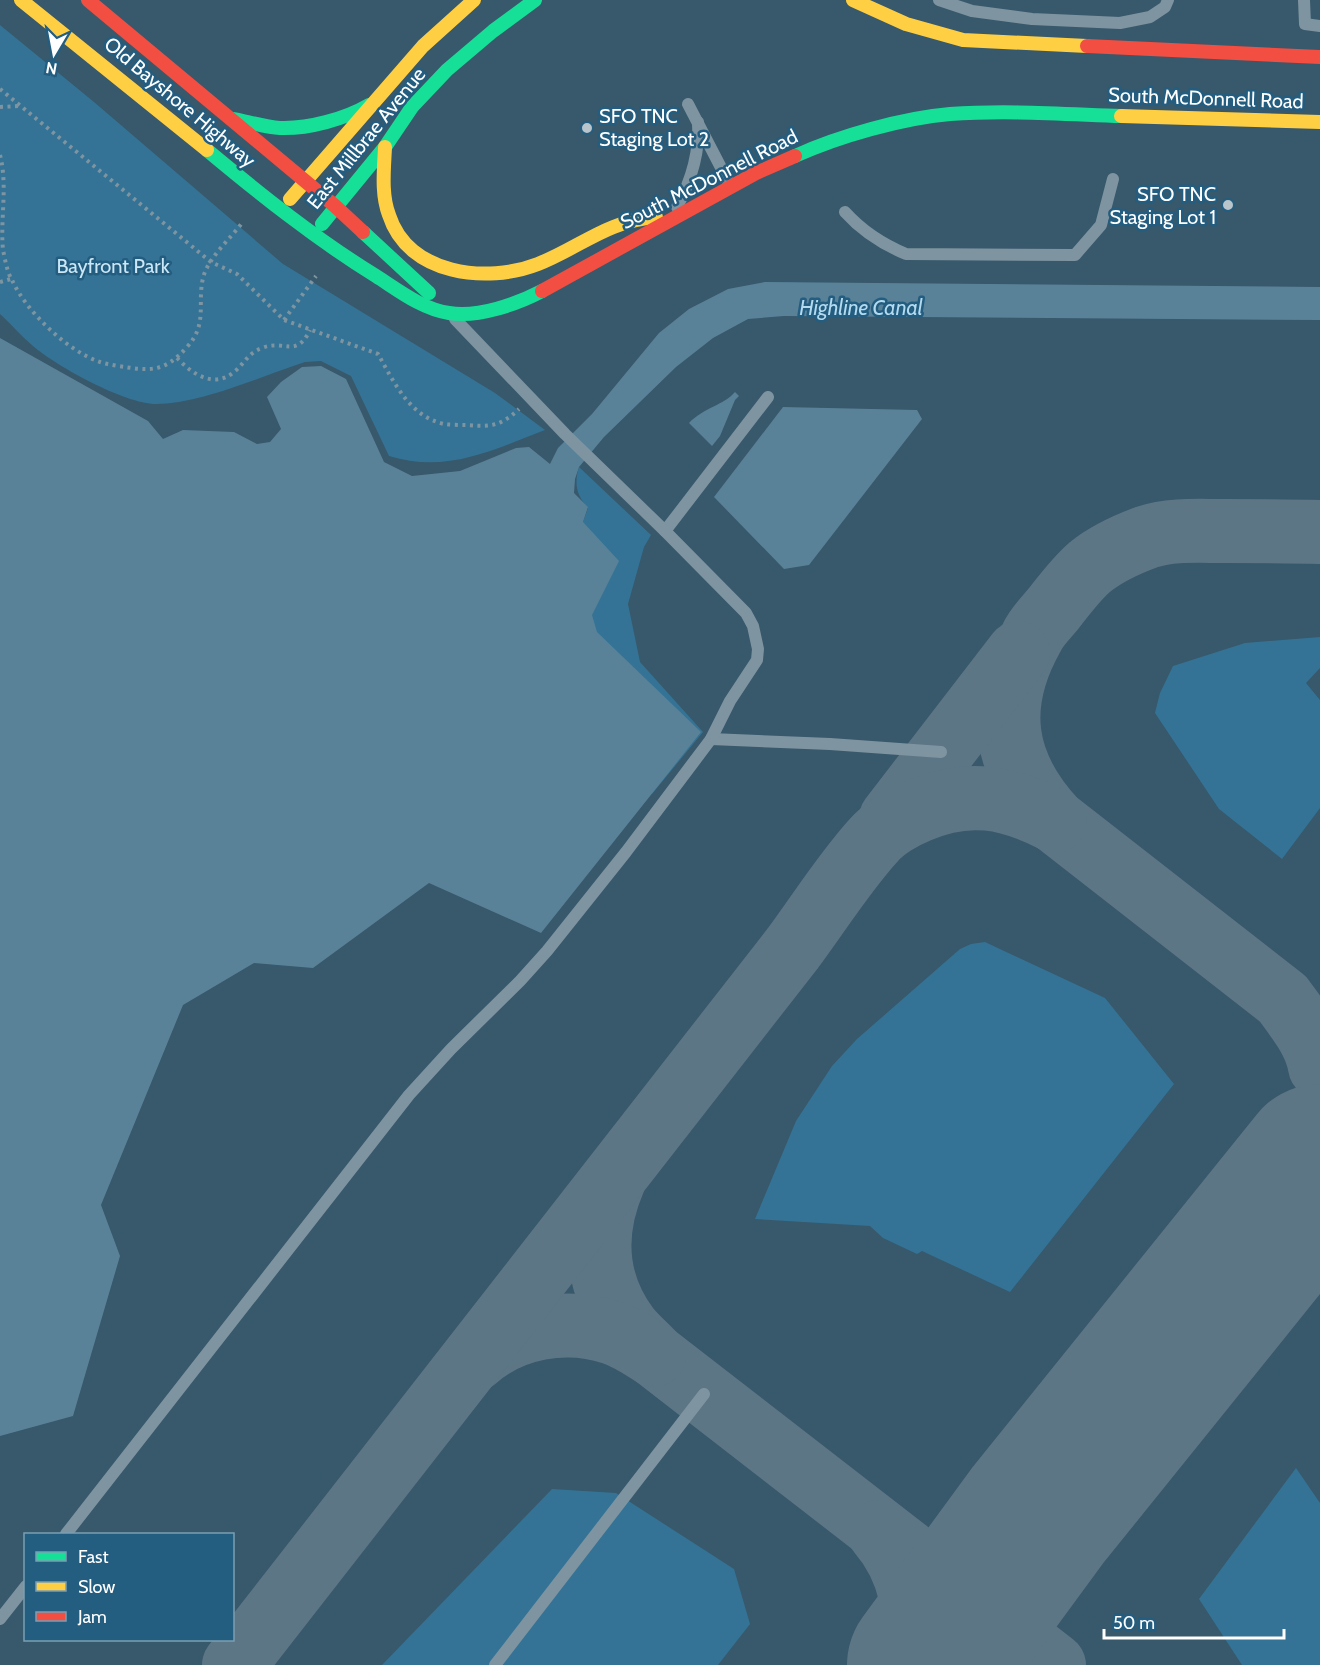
<svg xmlns="http://www.w3.org/2000/svg" width="1320" height="1665" viewBox="0 0 1320 1665" font-family="Cabin,sans-serif">
	<style>
		.green { fill: #347395 }
		.water { fill: #598299 }
		.lines { fill: none; stroke-linecap: round; stroke-linejoin: round }
		.taxiway { stroke: #5c7686; stroke-width: 64 }
		.runway { stroke: #5c7686; stroke-width: 162 }
		.path { stroke: #7e94a1; stroke-width: 4; stroke-dasharray: 3 4.5; stroke-linecap: butt }
		.lane { stroke: #7e94a1; stroke-width: 12 }
		.fast { stroke: #16e098; stroke-width: 14 }
		.slow { stroke: #ffcf43; stroke-width: 14 }
		.jam { stroke: #f24e42; stroke-width: 14 }
		.poi-dot { fill: #b9c5cb; stroke: #235d80; stroke-width: 2 }
		.labels { text-anchor: middle; stroke-width: 5; stroke-linejoin: round; paint-order: stroke }
		.street-label { font-size: 20px; fill: #fff; stroke: #235d80 }
		.poi-label { font-size: 20px; fill: #fff; stroke: #235d80; text-anchor: start }
		.park-label { font-size: 20px; fill: #cce7f6; stroke: #235d80 }
		.water-label { font-size: 21px; font-style: italic; fill: #b4daef; stroke: #235d80 }
	</style>
	<rect width="100%" height="100%" fill="#38586b"/>
	<!-- green -->
	<g class="green">
		<path d="M 0,25 L 94,102 L 283,264 L 495,393 L 545,430 C 493,450 446,474 389,456 L 351,376 L 321,361 L 305,362 C 262,376 200,404 156,404 C 125,404 56,366 33,346 C 21,336 11,324 0,314 Z"/>
		<path d="M 579,467 L 651,535 L 644,547 L 628,604 L 640,662 L 703,732 L 652,794 L 601,671 L 582,594 L 583,522 L 588,508 C 576,495 574,483 579,467 Z"/>
		<polygon points="1320,637 1320,668 1306,683 1320,700 1320,808 1282,859 1219,809 1155,713 1160,693 1173,666 1245,643"/>
		<polygon points="985,942 1105,998 1174,1084 1010,1292 922,1251 917,1254 883,1238 870,1226 755,1219 796,1121 832,1066 857,1039 960,949 971,944"/>
		<polygon points="1296,1468 1320,1503 1320,1665 1242,1665 1199,1599"/>
		<polygon points="552,1489 616,1493 734,1569 750,1624 718,1665 382,1665"/>
	</g>
	<!-- water -->
	<g class="water">
		<polygon points="765,282 1320,287 1320,320 784,316 748,319 713,338 676,367 604,437 579,467 575,479 574,493 588,507 583,522 619,561 592,615 597,632 701,732 541,933 429,883 313,968 254,963 183,1005 101,1205 120,1256 73,1416 0,1436 0,338 148,421 163,439 183,430 234,432 257,444 270,442 281,429 267,397 281,382 302,367 321,366 346,379 384,462 412,476 460,471 516,448 529,447 550,464 558,448 592,414 659,333 689,309 728,289"/>
		<path d="M 735,392 L 739,396 L 735,400 L 720,436 L 712,446 L 689,423 C 703,408 724,405 735,392 Z"/>
		<polygon points="783,407 917,410 922,419 809,565 784,569 714,497"/>
	</g>
	<g class="lines">
		<!-- taxiway -->
		<g class="taxiway">
			<path d="M 1320,532 C 1288,531 1256,531 1224,531 C 1198,531 1171,529 1147,537 C 1128,544 1106,554 1090,567 C 1077,578 1065,594 1054,608 C 1047,617 1037,626 1032,637 C 994,705 1002,764 1055,821 L 1283,999 C 1298,1020 1316,1041 1320,1067"/>
			<polyline points="891,818 1018,653"/>
			<path d="M 614,1180 C 592,1231 594,1283 628,1328 C 636,1338 646,1346 654,1355 L 1054,1665"/>
			<polyline points="1305,1183 1320,1127"/>
			<path d="M 474,1360 C 511,1327 566,1317 613,1333 C 628,1338 641,1347 654,1355"/>
			<path d="M 879,1532 C 910,1568 922,1619 909,1665"/>
			<path d="M 234,1665 L 793,948 C 819,913 844,873 873,841 C 884,828 903,817 918,811 C 968,789 1008,797 1055,821"/>
		</g>
		<!-- runway -->
		<polyline class="runway" points="928,1665 1038,1515 1320,1165"/>
		<!-- path -->
		<g class="path">
			<path d="M 0,89 L 211,262 L 237,274 L 284,320 L 378,354 C 394,382 409,416 444,424 C 451,425 460,425 468,425 C 491,427 501,426 519,409"/>
			<polyline points="0,107 20,106"/>
			<path d="M 0,155 C 8,186 0,219 3,250 C 5,259 7,272 12,280 C 26,311 67,351 100,362 C 106,364 112,365 118,366 C 150,371 164,373 187,347 C 208,324 197,304 203,278 C 208,258 230,239 242,223"/>
			<polyline points="0,282 11,279"/>
			<polyline points="284,320 316,276"/>
			<path d="M 177,358 C 192,374 214,389 234,372 C 245,363 248,353 262,348 C 284,339 296,359 310,330"/>
		</g>
		<!-- lane -->
		<g class="lane">
			<polyline points="939,0 972,11 1032,19 1120,23 1150,17 1165,7 1168,0"/>
			<polyline points="1304,0 1305,24 1320,26"/>
			<polyline points="688,104 730,185"/>
			<path d="M 677,207 C 691,181 700,153 698,122"/>
			<path d="M 845,212 C 863,232 882,244 906,254 L 1075,255 L 1101,225 L 1113,179"/>
			<polyline points="665,531 768,397"/>
			<polyline points="711,739 830,744 941,752"/>
			<polyline points="66,1534 409,1095 451,1049 520,981 547,951 626,852 711,739 730,701 757,660 758,649 753,626 746,613 665,531 565,434 455,319"/>
			<polyline points="0,1619 26,1586"/>
			<polyline points="495,1665 704,1394"/>
		</g>
		<!-- fast -->
		<g class="fast">
			<path d="M 234,119 C 249,122 265,127 280,128 C 308,129 345,119 369,105"/>
			<path d="M 207,150 C 261,195 316,239 376,276 C 398,290 422,309 449,313 C 478,318 517,304 542,291"/>
			<path d="M 795,156 C 839,136 903,118 950,114 C 1007,110 1064,114 1121,116"/>
			<polyline points="322,224 385,147 412,107 447,70 493,31 535,0"/>
			<polyline points="363,232 429,293"/>
		</g>
		<!-- slow -->
		<g class="slow">
			<polyline points="21,0 207,150"/>
			<polyline points="853,0 906,24 963,40 1087,46"/>
			<polyline points="1121,116 1320,122"/>
			<path d="M 385,147 C 384,170 381,194 389,215 C 408,275 487,284 538,264 C 581,247 606,221 656,217"/>
			<polyline points="290,199 423,46 474,0"/>
		</g>
		<!-- jam -->
		<g class="jam">
			<polyline points="88,0 335,206 363,232"/>
			<polyline points="1087,46 1320,57"/>
			<polyline points="542,291 756,173 795,156"/>
		</g>
	</g>
	<!-- markers -->
	<g class="poi-dot">
		<circle cx="587" cy="128" r="6"/>
		<circle cx="1228" cy="205" r="6"/>
	</g>
	<g class="labels">
		<!-- street labels -->
		<g class="street-label">
			<text transform="translate(1206 98) rotate(2)" y="7">South McDonnell Road</text>
			<text transform="translate(180 102) rotate(40)" y="7">Old Bayshore Highway</text>
			<text transform="translate(366 138) rotate(-51)" y="7">East Millbrae Avenue</text>
			<text transform="translate(709 179) rotate(-27)" y="7">South McDonnell Road</text>
		</g>
		<!-- poi labels -->
		<g class="poi-label">
			<text x="599" y="123">SFO TNC<tspan x="599" dy="23">Staging Lot 2</tspan></text>
			<text x="1216" y="201" text-anchor="end">SFO TNC<tspan x="1216" dy="23">Staging Lot 1</tspan></text>
		</g>
		<!-- park labels -->
		<g class="park-label">
			<text x="113" y="273">Bayfront Park</text>
		</g>
		<!-- water labels -->
		<g class="water-label">
			<text x="861" y="315">Highline Canal</text>
		</g>
	</g>
	<!-- legend -->
	<rect x="24" y="1533" width="210" height="108" fill="#235d80" stroke="#7b9eb3" stroke-width="1.5"/>
	<rect x="36" y="1552" width="30" height="9" fill="#16e098" stroke="#7b9eb3" stroke-width="1.5"/>
	<text x="78" y="1563" font-size="18" fill="#ffffff">Fast</text>
	<rect x="36" y="1582" width="30" height="9" fill="#ffcf43" stroke="#7b9eb3" stroke-width="1.5"/>
	<text x="78" y="1593" font-size="18" fill="#ffffff">Slow</text>
	<rect x="36" y="1612" width="30" height="9" fill="#f24e42" stroke="#7b9eb3" stroke-width="1.5"/>
	<text x="78" y="1623" font-size="18" fill="#ffffff">Jam</text>
	<!-- north arrow -->
	<g transform="translate(54 54) rotate(190)" stroke="#235d80" stroke-width="4.5" paint-order="stroke">
	<path d="M0-4.5L10 22L0 15L-10 22Z" fill="#ffffff"/>
	<text y="-9" font-size="16" font-weight="bold" text-anchor="middle" fill="#ffffff">N</text>
	</g>
	<!-- scale -->
	<path d="M1104 1629v9h180v-9" fill="none" stroke="#ffffff" stroke-width="3"/>
	<text x="1113" y="1629" font-size="18" fill="#ffffff" stroke="#235d80" stroke-width="4.5" paint-order="stroke">50 m</text>
</svg>
